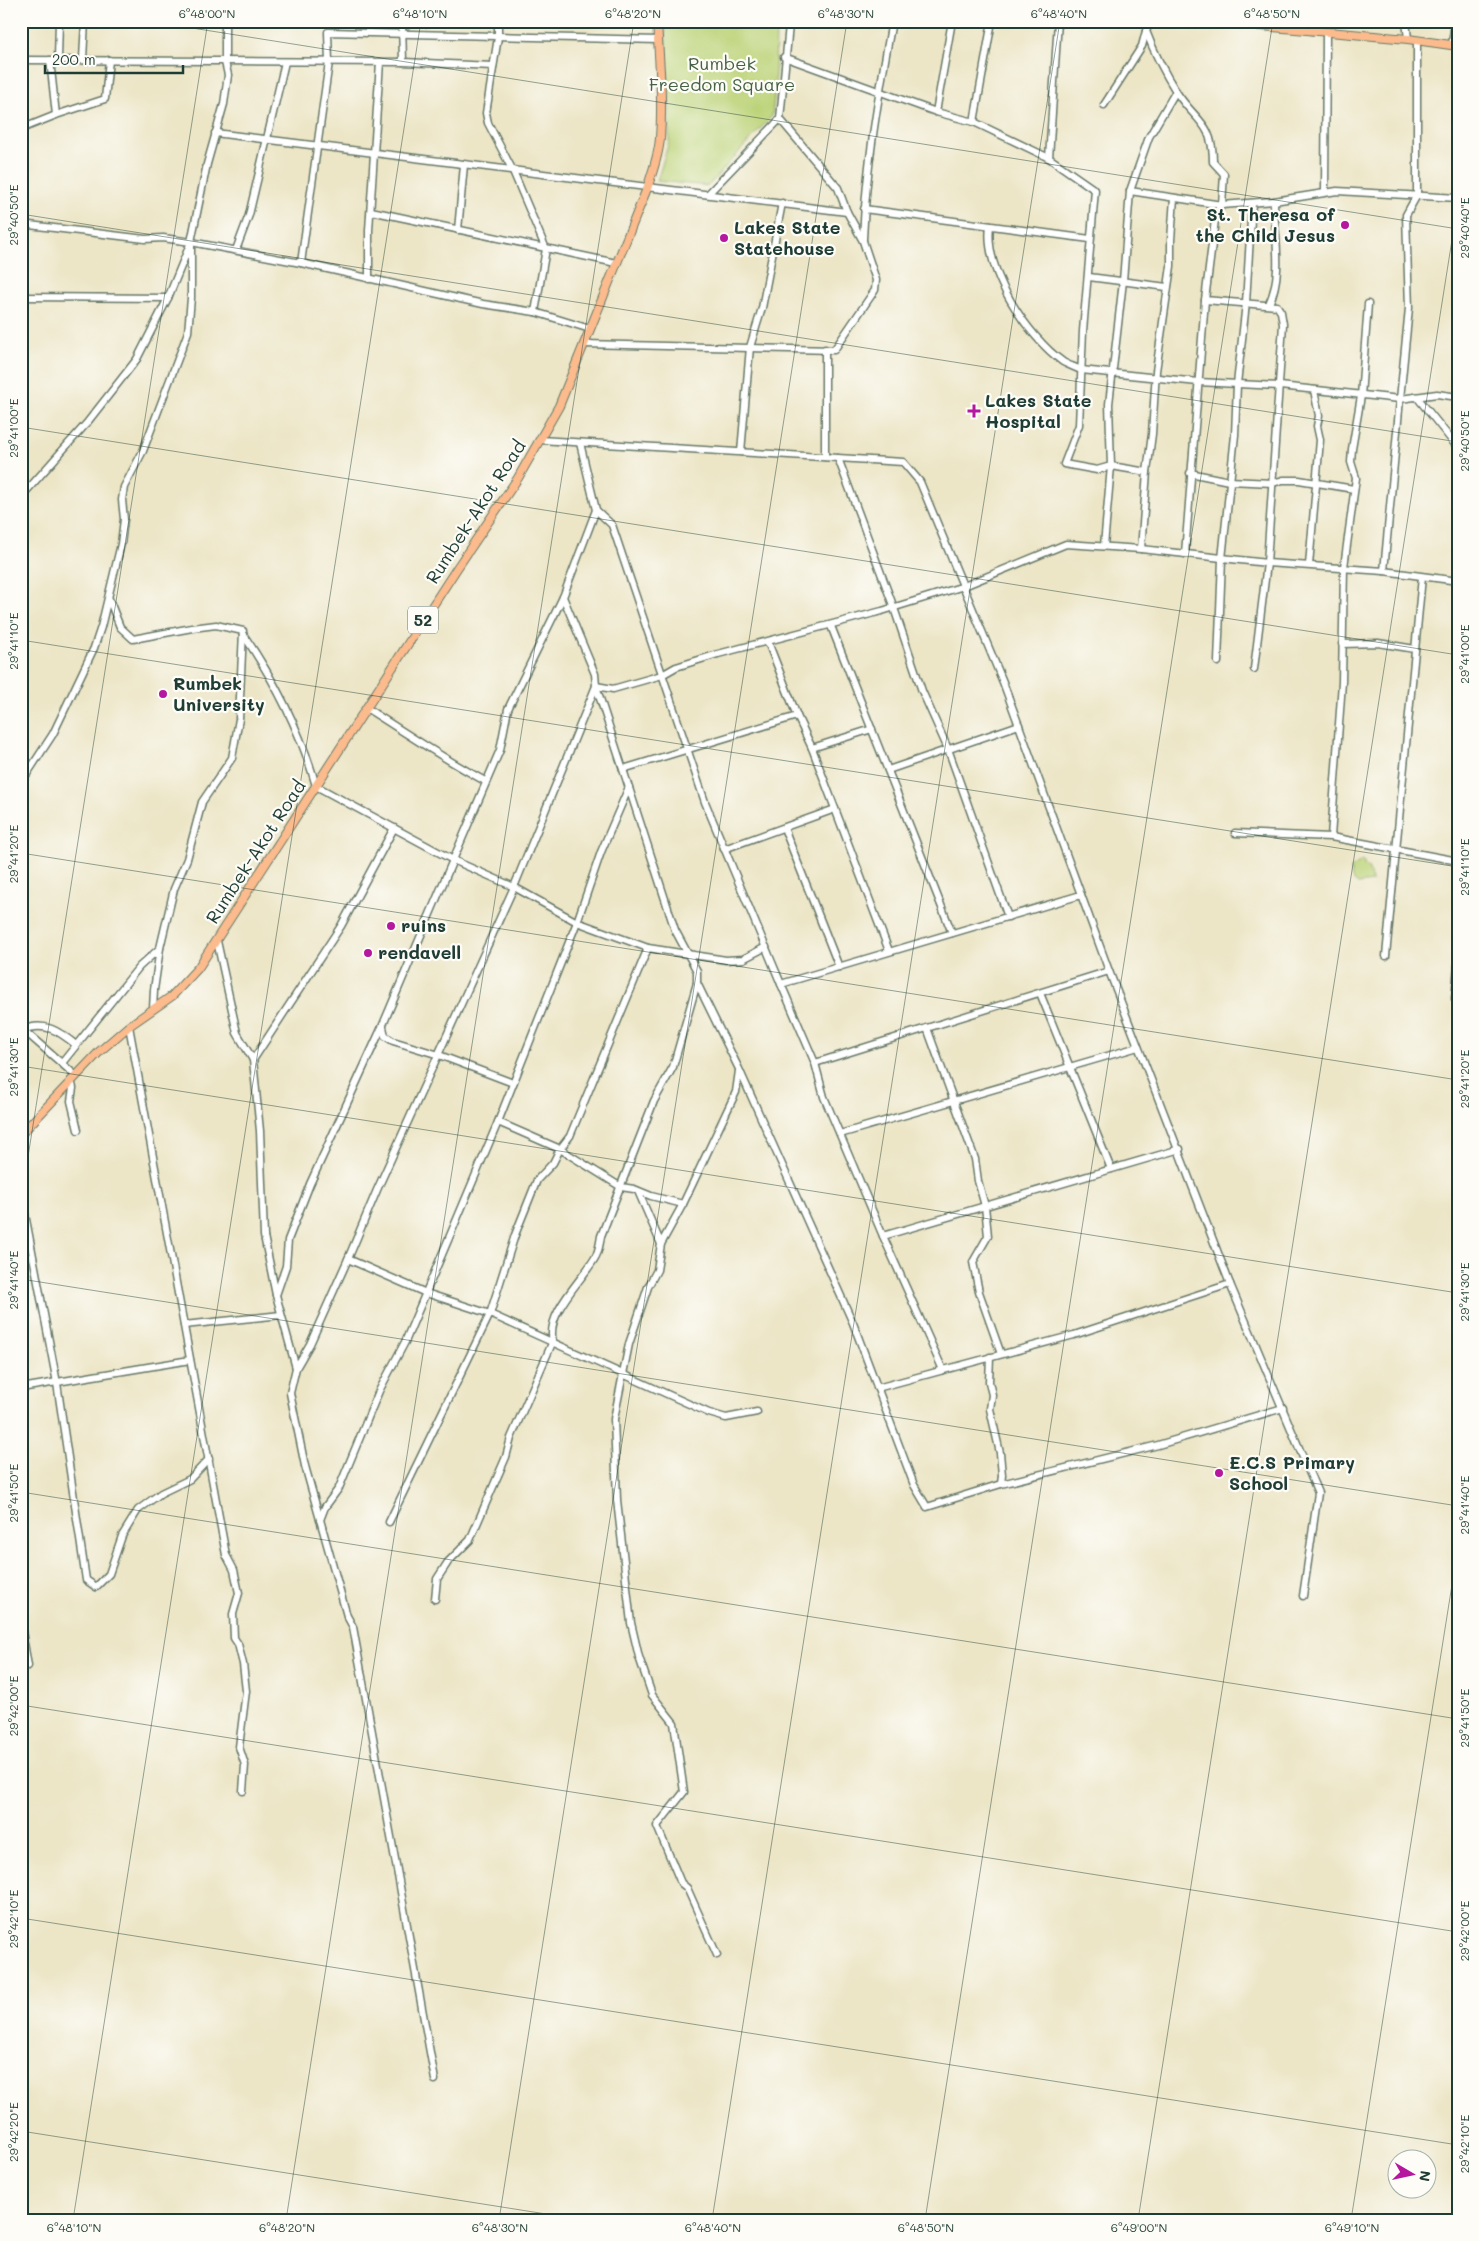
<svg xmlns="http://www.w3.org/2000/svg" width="1479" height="2241" viewBox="0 0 1479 2241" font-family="Mali,sans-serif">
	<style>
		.green { fill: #bcd378; stroke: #6e8856 }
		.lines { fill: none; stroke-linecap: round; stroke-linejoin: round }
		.minor-casing { stroke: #677867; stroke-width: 9 }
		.major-casing { stroke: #677867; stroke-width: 10 }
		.minor { stroke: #fff; stroke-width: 6 }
		.major { stroke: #fbbb8d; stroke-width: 8 }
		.ticks { fill: none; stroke: #1f3d34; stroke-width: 1; stroke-opacity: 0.45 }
		.poi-dot { fill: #b5179e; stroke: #fdfcf7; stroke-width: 2 }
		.labels { text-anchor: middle; stroke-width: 4.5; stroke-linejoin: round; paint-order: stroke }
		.shield { fill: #fdfcf7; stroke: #62766e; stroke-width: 1 }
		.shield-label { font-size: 16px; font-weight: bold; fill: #1f3d34 }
		.park-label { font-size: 18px; fill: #466245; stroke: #fdfcf7 }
		.poi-label { font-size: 18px; font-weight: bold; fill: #1f3d34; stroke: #fdfcf7; text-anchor: start }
		.street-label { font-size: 18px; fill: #1f3d34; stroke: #fdfcf7 }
		.neatline { fill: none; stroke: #1f3d34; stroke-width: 2 }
		.ticks-label { font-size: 12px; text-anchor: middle; fill: #1f3d34 }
	</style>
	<rect width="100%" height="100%" fill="#fdfcf7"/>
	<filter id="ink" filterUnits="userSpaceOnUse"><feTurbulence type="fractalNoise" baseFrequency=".02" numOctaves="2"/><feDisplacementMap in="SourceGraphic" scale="10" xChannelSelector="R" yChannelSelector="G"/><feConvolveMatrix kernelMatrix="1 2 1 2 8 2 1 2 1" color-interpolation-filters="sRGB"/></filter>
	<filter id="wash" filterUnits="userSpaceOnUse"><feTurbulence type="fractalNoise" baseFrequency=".0096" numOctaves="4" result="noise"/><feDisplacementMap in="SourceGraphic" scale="20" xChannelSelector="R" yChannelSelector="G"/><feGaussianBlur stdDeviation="1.12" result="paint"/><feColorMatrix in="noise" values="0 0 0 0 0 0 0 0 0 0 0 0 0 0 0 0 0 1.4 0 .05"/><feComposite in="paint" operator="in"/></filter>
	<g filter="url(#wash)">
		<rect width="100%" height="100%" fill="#ece5c6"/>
		<!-- green -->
		<g class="green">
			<polygon points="665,21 776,21 775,88 772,116 708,186 657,181 669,142 670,108"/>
			<polygon points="1362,861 1365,864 1363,866 1368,867 1372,882 1358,884 1352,879 1351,869"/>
		</g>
	</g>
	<g filter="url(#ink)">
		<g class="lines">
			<!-- minor casing -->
			<g class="minor-casing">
				<g id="minor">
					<polyline points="402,21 403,62"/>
					<polyline points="498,21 498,37 486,113 488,123 513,171 546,249 535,312"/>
					<path d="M 1151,21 L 1146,31 C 1154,52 1165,74 1177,93 C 1196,122 1213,122 1213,162 L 1224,174 L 1222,205 L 1216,212 L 1205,300 L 1277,306 L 1281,312 L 1283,324 L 1267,563 L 1254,669"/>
					<polyline points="1406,21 1408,39"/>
					<polyline points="1312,31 1313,21"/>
					<polyline points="1452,45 1455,21"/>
					<polyline points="784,57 936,112 974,122 1049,158 1095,190 1083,331 1079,425 1064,464 1097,470 1111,466 1104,546"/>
					<polyline points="58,59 59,21"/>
					<polyline points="83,59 85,21"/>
					<polyline points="21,60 403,62 493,66"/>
					<polyline points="50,60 56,115"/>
					<polyline points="1104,105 1142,46 1146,31"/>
					<polyline points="936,112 952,21"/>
					<polyline points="974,122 992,21"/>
					<polyline points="21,129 56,115 105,99 109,60"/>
					<polyline points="215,133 847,212"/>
					<polyline points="1049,158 1058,21"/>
					<polyline points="1130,191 1222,205 1274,201 1337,191 1458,198"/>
					<polyline points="1325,192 1326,32"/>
					<polyline points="708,194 780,119"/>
					<polyline points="864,209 1090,239"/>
					<polyline points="371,211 616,263"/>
					<polyline points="21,224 145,239 163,238 191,242 301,263 483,304 535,312 590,329"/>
					<path d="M 990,226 C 984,271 1027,336 1063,362 C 1068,365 1075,367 1081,370 L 1198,382 L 1280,386 L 1400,399 L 1409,308 L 1406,215 L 1417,195 L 1417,41"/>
					<polyline points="458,230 464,165"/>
					<path d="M 863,239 C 866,166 879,93 892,21"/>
					<polyline points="236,250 249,215 285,62"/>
					<polyline points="301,263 329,62 328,32 658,40"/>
					<polyline points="1089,277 1167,287"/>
					<polyline points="369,279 369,230 380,62"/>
					<polyline points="21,297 168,298"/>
					<path d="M 1269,304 C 1284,272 1274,236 1274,201"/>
					<polyline points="584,344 834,350 875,290 876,280 863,241 847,212 838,188 780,119 789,25 793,21"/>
					<polyline points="825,349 825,457"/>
					<polyline points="1417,397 1458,448"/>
					<polyline points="540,440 903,462 920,482 1003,682 1109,971 1230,1284 1318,1493 1303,1596"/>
					<polyline points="741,452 750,347 762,308 782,203"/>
					<polyline points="838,458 894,608 922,691 948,749 1008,917"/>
					<polyline points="1147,472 1152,434 1156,371 1171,266 1171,240 1174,198"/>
					<polyline points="1190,473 1229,481 1273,483 1283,480 1299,480 1354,489"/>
					<polyline points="21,497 86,424 137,359 168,298 191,242 207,164 224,104 228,75 225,62 225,21"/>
					<polyline points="596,510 612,525 705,802 781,984"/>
					<polyline points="1141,549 1147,472 1111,466 1109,404 1123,281 1130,191 1149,137 1176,91"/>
					<polyline points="1185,554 1205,300"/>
					<polyline points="1309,565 1320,440 1317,426 1319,416 1314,390"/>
					<polyline points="1384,571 1458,581"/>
					<polyline points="563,597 595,674 596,686 675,930 697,971 697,983 739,1069 853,1323 914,1485 927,1507 1001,1484 1158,1445 1283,1408"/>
					<polyline points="109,599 120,627 133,639 192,628 216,625 243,631 239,719 232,758 202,802 187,859 174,889 160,948 154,990 153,1009"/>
					<polyline points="831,626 952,933"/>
					<path d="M 243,634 C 275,681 301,732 316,786 L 453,860 L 514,887 L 577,922 L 648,948 L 726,960 L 743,959 L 766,947"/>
					<polyline points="768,642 797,716 812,748 889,951"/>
					<polyline points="1342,644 1378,643 1415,649"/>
					<polyline points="1218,662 1222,559 1235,435 1237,384 1246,303 1252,203"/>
					<path d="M 366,708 C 406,733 444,759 485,781"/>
					<polyline points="812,748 872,729"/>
					<polyline points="623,769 797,716"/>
					<polyline points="888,770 1019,725"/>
					<polyline points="21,783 53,734 94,648 101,627 121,544 124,519 122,500 124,487 143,451 188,332 191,298 191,242"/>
					<polyline points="784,828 839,967"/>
					<polyline points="1235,833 1331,837 1458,861"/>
					<polyline points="1331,837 1342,682 1344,567 1356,478 1351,462 1352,449 1361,396 1368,304"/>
					<polyline points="724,849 835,809"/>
					<polyline points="217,941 237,1033 253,1060 260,1131 264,1236 276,1295 296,1368 290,1393 305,1466 347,1616 353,1627 435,2080"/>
					<polyline points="1386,956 1422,577"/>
					<polyline points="1040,993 1111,1169"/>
					<polyline points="1455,999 1458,965"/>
					<polyline points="129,1026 226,1555 234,1570 239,1593 233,1614 234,1638 238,1644 243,1664 246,1691 239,1747 245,1765 243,1791"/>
					<polyline points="383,1027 385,1036 393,1041 439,1055 513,1083"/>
					<polyline points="21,1028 75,1075"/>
					<polyline points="927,1028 975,1159 978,1181 985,1206 988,1236 973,1262 979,1292 1001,1354"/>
					<path d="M 22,1030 C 45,1021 59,1031 76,1045"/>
					<polyline points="253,1060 341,926 394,828"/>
					<polyline points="62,1063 139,967 160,948"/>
					<polyline points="815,1063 1109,971"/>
					<polyline points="71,1080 73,1088 71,1101 78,1130"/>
					<polyline points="498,1122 560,1149 621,1187 634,1189 651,1196 683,1204"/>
					<polyline points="840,1134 1138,1047"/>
					<polyline points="638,1191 661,1244"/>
					<polyline points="21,1193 57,1383 86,1580 96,1587 109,1574 122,1536 138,1510 161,1493 190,1479 209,1459"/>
					<polyline points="883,1236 1180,1149"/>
					<polyline points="348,1259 426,1293 490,1314 709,1413 726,1418 757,1412"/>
					<polyline points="276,1295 286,1266 288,1240 310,1184 382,1027 453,860 500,750 508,709 563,597 596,510 580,443"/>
					<polyline points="184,1325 281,1315"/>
					<polyline points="990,1357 989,1382 992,1395 990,1409 1000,1453 1002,1475 1001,1484"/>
					<polyline points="296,1368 310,1344 348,1259 377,1190 514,887 596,686 613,689 662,675 676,667 718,654 882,611 964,586 1066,544 1141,549 1267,563 1384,571 1400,399 1437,394 1458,397"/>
					<polyline points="943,1370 883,1236 824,1097 815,1063 781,984 1081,895"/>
					<polyline points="21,1388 190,1360"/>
					<polyline points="877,1388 1074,1335 1230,1284"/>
					<polyline points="320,1520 325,1507 339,1488 379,1391 405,1342 498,1122 577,922 601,852 629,787"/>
					<polyline points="389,1522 490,1314 515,1235 537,1180 553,1163 560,1149 570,1136 648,948"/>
					<path d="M 435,1599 L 437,1579 L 448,1562 L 470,1540 L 506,1457 L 511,1438 L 553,1341 C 545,1313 584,1279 596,1256 C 599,1250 600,1243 601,1236 L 654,1101 L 673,1067 L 697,983"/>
					<polyline points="21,1625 28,1666"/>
					<polyline points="717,1955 687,1888 681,1883 657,1826 684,1792 674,1723 652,1695 639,1657 631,1623 617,1500 614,1419 629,1344 648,1287 657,1270 661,1244 683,1204 736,1092 739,1071"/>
				</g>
			</g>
			<!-- major casing -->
			<g class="major-casing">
				<g id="major">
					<polyline points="1206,21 1408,39 1458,46"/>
					<path d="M 21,1134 L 100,1051 L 129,1026 L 172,996 L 198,968 L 457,568 L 518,478 L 559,406 L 648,186 C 653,170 659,154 660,138 C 663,99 659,60 657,21"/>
				</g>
			</g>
			<!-- minor -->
			<use href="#minor" class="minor"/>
			<!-- major -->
			<use href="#major" class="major"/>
		</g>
	</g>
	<!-- ticks -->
	<path class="ticks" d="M 148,21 L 1458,229M 21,214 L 1458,442M 21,427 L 1458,655M 21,640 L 1458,867M 21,853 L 1458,1080M 21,1066 L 1458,1293M 21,1201 L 208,21M 21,1279 L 1458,1506M 21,1492 L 1458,1719M 21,1705 L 1458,1932M 21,1918 L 1458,2145M 21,2131 L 584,2220M 73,2220 L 421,21M 286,2220 L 634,21M 499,2220 L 847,21M 712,2220 L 1060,21M 925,2220 L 1273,21M 1138,2220 L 1458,202M 1351,2220 L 1458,1547"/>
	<!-- markers -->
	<g class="poi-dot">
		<circle cx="1345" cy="225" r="5"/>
		<circle cx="724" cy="238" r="5"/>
		<path d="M971.5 403.5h5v5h5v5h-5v5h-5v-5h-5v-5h5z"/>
		<circle cx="163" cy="694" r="5"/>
		<circle cx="391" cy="926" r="5"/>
		<circle cx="368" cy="953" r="5"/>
		<circle cx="1219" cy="1473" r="5"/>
	</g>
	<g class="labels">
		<!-- shield labels -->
		<rect class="shield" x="408" y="606.5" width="30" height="27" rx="4"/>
		<g class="shield-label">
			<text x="423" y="626">52</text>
		</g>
		<!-- park labels -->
		<g class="park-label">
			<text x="722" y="70">Rumbek<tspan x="722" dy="21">Freedom Square</tspan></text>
		</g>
		<!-- poi labels -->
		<g class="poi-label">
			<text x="1335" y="221" text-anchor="end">St. Theresa of<tspan x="1335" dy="21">the Child Jesus</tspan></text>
			<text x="734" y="234">Lakes State<tspan x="734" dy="21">Statehouse</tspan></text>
			<text x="985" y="407">Lakes State<tspan x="985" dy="21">Hospital</tspan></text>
			<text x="173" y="690">Rumbek<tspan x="173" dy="21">University</tspan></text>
			<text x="401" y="932">ruins</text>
			<text x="378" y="959">rendavell</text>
			<text x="1229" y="1469">E.C.S Primary<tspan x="1229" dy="21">School</tspan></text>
		</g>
		<!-- street labels -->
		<g class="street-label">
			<text transform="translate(476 512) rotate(-57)" y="6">Rumbek-Akot Road</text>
			<text transform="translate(256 852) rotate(-57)" y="6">Rumbek-Akot Road</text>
		</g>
	</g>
	<!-- margin -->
	<rect width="1479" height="2241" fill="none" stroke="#fdfcf7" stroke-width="55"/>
	<!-- north arrow -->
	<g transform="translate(1412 2174) rotate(99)"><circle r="24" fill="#fdfcf7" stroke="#a4b0a9"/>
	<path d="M0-4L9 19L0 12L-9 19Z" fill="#b5179e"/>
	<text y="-8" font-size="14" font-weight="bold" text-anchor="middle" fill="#1f3d34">N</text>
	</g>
	<!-- scale -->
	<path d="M45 65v8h138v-8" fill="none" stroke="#1f3d34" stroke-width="2.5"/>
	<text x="52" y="65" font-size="15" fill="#1f3d34" stroke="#fdfcf7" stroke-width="4" paint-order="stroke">200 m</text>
	<rect x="28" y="28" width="1424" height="2186" class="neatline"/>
	<g class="ticks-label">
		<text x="207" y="18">6°48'00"N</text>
		<text x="420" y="18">6°48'10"N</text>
		<text x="633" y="18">6°48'20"N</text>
		<text x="846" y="18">6°48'30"N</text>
		<text x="1059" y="18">6°48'40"N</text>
		<text x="1272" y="18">6°48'50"N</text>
		<text transform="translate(14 215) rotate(-90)" y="4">29°40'50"E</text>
		<text transform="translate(1465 228) rotate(-90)" y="4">29°40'40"E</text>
		<text transform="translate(14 428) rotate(-90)" y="4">29°41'00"E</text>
		<text transform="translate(1465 441) rotate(-90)" y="4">29°40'50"E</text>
		<text transform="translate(14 641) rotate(-90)" y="4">29°41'10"E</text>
		<text transform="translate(1465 654) rotate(-90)" y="4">29°41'00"E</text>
		<text transform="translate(14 854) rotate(-90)" y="4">29°41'20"E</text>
		<text transform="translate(1465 867) rotate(-90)" y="4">29°41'10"E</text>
		<text transform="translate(14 1067) rotate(-90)" y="4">29°41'30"E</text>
		<text transform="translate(1465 1079) rotate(-90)" y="4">29°41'20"E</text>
		<text transform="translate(14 1280) rotate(-90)" y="4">29°41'40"E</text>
		<text transform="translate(1465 1292) rotate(-90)" y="4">29°41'30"E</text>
		<text transform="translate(14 1493) rotate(-90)" y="4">29°41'50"E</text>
		<text transform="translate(1465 1505) rotate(-90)" y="4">29°41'40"E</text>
		<text transform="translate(14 1706) rotate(-90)" y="4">29°42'00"E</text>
		<text transform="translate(1465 1718) rotate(-90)" y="4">29°41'50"E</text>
		<text transform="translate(14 1919) rotate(-90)" y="4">29°42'10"E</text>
		<text transform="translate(1465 1931) rotate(-90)" y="4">29°42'00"E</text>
		<text transform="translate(14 2132) rotate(-90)" y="4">29°42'20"E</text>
		<text transform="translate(1465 2144) rotate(-90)" y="4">29°42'10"E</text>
		<text x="74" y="2232">6°48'10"N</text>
		<text x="287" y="2232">6°48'20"N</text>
		<text x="500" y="2232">6°48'30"N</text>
		<text x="713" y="2232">6°48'40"N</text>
		<text x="926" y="2232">6°48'50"N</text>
		<text x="1139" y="2232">6°49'00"N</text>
		<text x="1352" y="2232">6°49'10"N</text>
	</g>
</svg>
